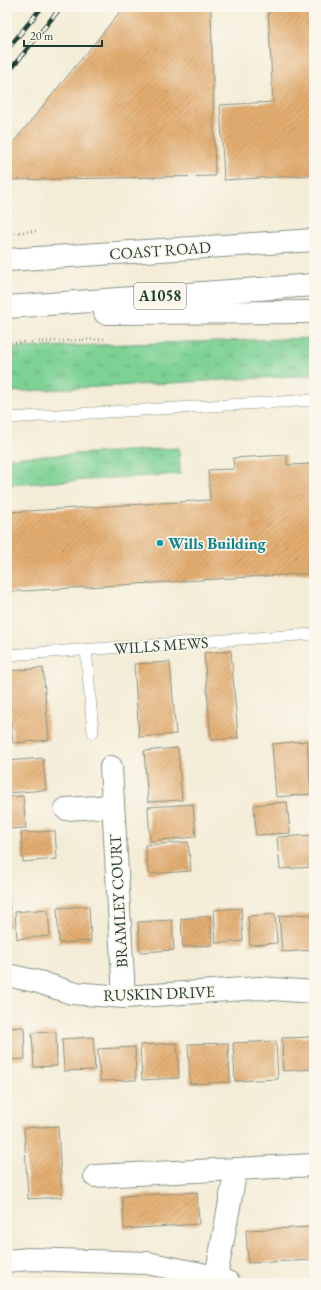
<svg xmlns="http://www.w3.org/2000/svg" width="321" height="1290" viewBox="0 0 321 1290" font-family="'EB Garamond',serif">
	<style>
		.grass { fill: url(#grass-tufts); stroke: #4e8764 }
		.building { fill: url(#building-hatch) }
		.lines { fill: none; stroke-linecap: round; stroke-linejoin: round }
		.lane-casing { stroke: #899486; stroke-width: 12 }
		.street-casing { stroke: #899486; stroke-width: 24 }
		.highway-casing { stroke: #899486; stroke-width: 24 }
		.path { stroke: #899486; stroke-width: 2.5; stroke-dasharray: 1 3; stroke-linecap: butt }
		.lane { stroke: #fff; stroke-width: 11 }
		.street { stroke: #fff; stroke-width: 22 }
		.highway { stroke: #fff; stroke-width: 22 }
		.rail-casing { stroke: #1f3d34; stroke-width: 4.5 }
		.rail { stroke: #fbf7ec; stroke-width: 3; stroke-dasharray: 9; stroke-linecap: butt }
		.culture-dot { fill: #0f9aa8; stroke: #fbf7ec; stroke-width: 1.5 }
		.labels { text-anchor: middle; stroke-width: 3.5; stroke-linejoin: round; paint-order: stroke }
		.shield { fill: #fbf7ec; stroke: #61756b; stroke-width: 1 }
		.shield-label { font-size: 15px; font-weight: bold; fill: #1f3d34 }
		.street-label { font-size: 16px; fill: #1f3d34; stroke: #fbf7ec }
		.culture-label { font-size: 16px; font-weight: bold; fill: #0d838f; stroke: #fbf7ec; text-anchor: start }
	</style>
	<defs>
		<pattern id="grass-tufts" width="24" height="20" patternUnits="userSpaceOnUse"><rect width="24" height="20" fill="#7dd195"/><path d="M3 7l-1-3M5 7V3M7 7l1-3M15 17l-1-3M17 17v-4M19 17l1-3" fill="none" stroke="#66ab7a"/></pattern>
		<pattern id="building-hatch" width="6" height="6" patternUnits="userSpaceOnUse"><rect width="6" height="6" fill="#e4ad70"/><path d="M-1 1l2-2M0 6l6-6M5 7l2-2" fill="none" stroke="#b88e5d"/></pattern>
	</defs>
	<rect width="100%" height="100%" fill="#fbf7ec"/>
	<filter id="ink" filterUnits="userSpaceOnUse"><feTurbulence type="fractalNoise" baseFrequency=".025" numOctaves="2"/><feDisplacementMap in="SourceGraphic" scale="8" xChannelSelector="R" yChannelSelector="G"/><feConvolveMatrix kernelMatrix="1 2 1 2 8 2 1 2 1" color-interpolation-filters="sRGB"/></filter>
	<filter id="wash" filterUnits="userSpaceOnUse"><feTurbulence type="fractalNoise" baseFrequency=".012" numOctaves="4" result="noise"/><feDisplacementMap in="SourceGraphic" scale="16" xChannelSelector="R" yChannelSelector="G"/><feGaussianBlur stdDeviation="0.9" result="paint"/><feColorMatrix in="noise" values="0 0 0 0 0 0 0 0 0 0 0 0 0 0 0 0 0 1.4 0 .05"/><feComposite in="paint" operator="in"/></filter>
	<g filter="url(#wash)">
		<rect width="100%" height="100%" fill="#f3ecd7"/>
		<!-- grass -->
		<g class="grass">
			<polygon points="314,338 314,375 7,392 7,348"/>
			<polygon points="179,448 180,474 7,485 7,458"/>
		</g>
		<g id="blocks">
			<!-- building -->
			<g class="building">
				<polygon points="124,7 211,7 215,176 7,180 7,150"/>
				<polygon points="268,7 314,7 314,175 224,180 220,105 273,102"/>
				<polygon points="287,455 287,465 314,464 314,573 7,592 7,499 9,499 10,512 210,500 208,470 234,469 233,458"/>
				<polygon points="231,651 238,738 211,740 204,653"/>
				<polygon points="170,662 176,734 139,737 134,664"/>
				<polygon points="43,668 49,740 13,743 7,671"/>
				<polygon points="307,741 311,794 276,797 272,744"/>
				<polygon points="178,748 182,800 148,802 144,751"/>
				<polygon points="43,758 46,790 7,793 7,761"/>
				<polygon points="23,796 26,828 7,829 7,797"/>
				<polygon points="287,802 290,833 256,835 254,805"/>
				<polygon points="193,804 196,837 150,841 148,807"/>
				<polygon points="55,831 57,859 23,862 21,833"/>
				<polygon points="314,835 314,867 280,869 277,837"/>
				<polygon points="188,842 191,871 148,874 145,845"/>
				<polygon points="7,898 9,898 11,927 7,927"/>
				<polygon points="89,906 91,941 59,943 57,908"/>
				<polygon points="241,908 243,941 216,943 214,910"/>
				<polygon points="48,909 50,936 17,939 15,912"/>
				<polygon points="275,914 277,943 250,945 248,916"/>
				<polygon points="311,914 314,950 282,952 279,916"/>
				<polygon points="210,916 212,945 183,947 181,919"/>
				<polygon points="172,920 174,950 140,952 138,922"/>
				<polygon points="24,1027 25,1059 7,1060 7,1028"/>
				<polygon points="56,1032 57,1066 34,1067 32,1033"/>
				<polygon points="93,1037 95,1070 64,1071 62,1039"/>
				<polygon points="313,1037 314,1069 283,1071 282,1038"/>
				<polygon points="276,1041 278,1079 235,1081 233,1043"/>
				<polygon points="177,1043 179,1078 142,1080 140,1045"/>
				<polygon points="228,1043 230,1082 190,1084 188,1044"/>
				<polygon points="135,1047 136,1080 100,1081 98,1049"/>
				<polygon points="58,1126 62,1197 28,1199 24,1128"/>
				<polygon points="197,1192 199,1224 124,1229 122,1196"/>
				<polygon points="314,1227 314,1260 248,1263 246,1230"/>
			</g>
		</g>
	</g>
	<g filter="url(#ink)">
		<use href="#blocks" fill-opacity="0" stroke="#899486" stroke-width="1"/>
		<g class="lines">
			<!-- lane casing -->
			<g class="lane-casing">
				<g id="lane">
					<polyline points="7,418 314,400"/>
					<polyline points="86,649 93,732"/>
					<polyline points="7,655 314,634"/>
				</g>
			</g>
			<!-- street casing -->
			<g class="street-casing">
				<g id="street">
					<polyline points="111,767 124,997"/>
					<polyline points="66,809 113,806"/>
					<polyline points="7,975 39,982 72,993 124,997 259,988 314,992"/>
					<polyline points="95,1176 314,1165"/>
					<polyline points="7,1261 29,1259 147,1263 216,1277 229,1283"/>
					<polyline points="216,1277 236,1169"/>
				</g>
			</g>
			<!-- highway casing -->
			<g class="highway-casing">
				<g id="highway">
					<polyline points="7,260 314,240"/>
					<polyline points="7,307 314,285"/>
					<polyline points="105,313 314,312"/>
				</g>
			</g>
			<!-- path -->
			<g class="path">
				<polyline points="7,233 36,231"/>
				<polyline points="7,343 106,339"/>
			</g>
			<!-- lane -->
			<use href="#lane" class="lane"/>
			<!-- street -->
			<use href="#street" class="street"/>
			<!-- highway -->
			<use href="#highway" class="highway"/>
			<!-- rail casing -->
			<g class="rail-casing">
				<g id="rail">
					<polyline points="7,50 42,7"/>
					<polyline points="7,74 61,7"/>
				</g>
			</g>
			<!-- rail -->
			<use href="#rail" class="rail"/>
		</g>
	</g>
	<!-- markers -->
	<circle class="culture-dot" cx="160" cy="543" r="4"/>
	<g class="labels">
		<!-- shield labels -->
		<rect class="shield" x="134" y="283" width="52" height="26" rx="3"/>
		<g class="shield-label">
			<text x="160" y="301">A1058</text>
		</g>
		<!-- street labels -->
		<g class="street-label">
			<text transform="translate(160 250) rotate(-4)" y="6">COAST ROAD</text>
			<text transform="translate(161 645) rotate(-4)" y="6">WILLS MEWS</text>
			<text transform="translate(118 901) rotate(-93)" y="6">BRAMLEY COURT</text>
			<text transform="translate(159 993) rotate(-2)" y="6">RUSKIN DRIVE</text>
		</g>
		<!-- culture labels -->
		<g class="culture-label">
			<text x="168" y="549">Wills Building</text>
		</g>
	</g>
	<!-- margin -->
	<rect width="321" height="1290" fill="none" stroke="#fbf7ec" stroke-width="24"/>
	<!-- scale -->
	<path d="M24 40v6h78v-6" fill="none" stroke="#1f3d34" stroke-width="2"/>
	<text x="30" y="40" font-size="12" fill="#1f3d34" stroke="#fbf7ec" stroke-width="3" paint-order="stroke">20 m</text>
</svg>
